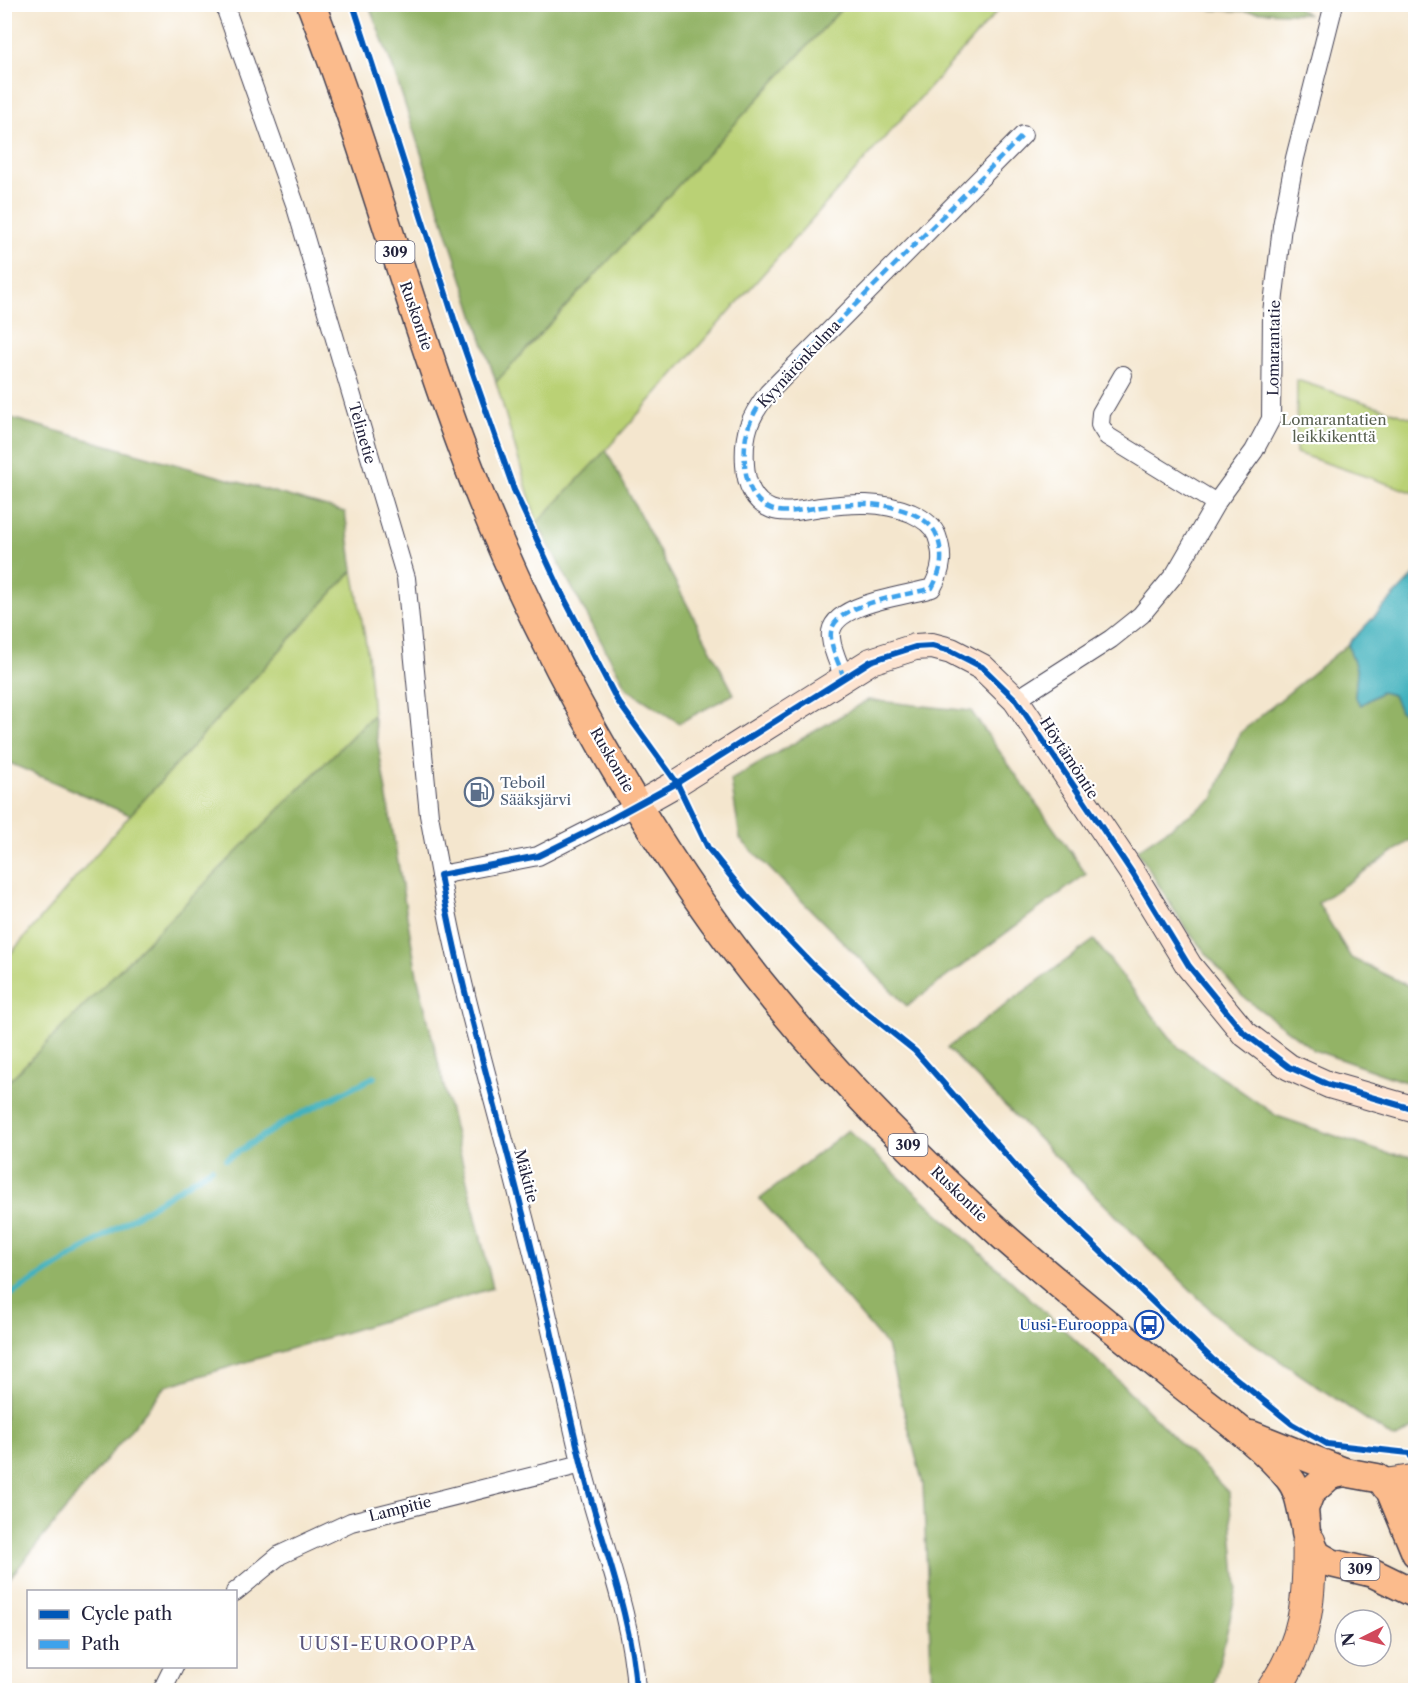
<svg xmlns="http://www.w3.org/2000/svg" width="1420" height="1695" viewBox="0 0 1420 1695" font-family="'Libre Caslon Text',serif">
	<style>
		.green { fill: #bad175; stroke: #6e7a58; stroke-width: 1.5 }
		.forest { fill: #93b366; stroke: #5a6a50; stroke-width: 1.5 }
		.water { fill: #43b2be; stroke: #326a7c; stroke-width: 1.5 }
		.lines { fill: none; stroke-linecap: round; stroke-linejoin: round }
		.stream { stroke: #43b2be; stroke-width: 6 }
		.street-casing { stroke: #423f51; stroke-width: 20 }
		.secondary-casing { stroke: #423f51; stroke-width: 28 }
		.primary-casing { stroke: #423f51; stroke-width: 31 }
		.highway-casing { stroke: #423f51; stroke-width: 35 }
		.street { stroke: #fff; stroke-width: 18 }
		.secondary { stroke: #fde4d1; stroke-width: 26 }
		.primary { stroke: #fbbb8c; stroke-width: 28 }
		.highway { stroke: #fbbb8c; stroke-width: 33 }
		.quiet { stroke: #3ea2ec; stroke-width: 4.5; stroke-dasharray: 9 4.5; stroke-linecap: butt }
		.cycleway-casing { stroke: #fff; stroke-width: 10 }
		.cycleway { stroke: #0057b8; stroke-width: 6 }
		.labels { text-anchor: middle; stroke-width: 4.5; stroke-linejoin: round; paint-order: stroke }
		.shield { fill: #fff; stroke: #646476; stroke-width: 1.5 }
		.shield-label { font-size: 14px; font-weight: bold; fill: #22223b }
		.street-label { font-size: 15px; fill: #22223b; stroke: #fff }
		.park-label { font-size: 15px; fill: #575f4f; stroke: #fff }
		.service-label { font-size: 15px; fill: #4e5e75; stroke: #fff; text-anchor: start }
		.transit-label { font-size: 15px; fill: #164399; stroke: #fff; text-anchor: end }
		.quarter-label { font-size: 18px; letter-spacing: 1.5px; fill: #59557c; stroke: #fff }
	</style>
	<rect width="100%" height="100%" fill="#fff"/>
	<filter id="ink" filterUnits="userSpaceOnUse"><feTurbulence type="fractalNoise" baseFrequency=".0167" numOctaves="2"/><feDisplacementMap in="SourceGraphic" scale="12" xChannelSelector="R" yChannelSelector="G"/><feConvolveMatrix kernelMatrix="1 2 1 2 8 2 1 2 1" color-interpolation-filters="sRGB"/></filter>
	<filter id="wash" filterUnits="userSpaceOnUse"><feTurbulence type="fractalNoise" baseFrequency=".008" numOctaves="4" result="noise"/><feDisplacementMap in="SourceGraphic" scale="24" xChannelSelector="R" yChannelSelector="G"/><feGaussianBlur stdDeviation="1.35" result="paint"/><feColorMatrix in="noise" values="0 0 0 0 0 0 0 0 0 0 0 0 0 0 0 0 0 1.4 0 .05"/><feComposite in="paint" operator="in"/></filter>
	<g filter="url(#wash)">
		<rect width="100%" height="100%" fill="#f4e6ce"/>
		<!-- green -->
		<g class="green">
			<polygon points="845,5 1003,5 606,450 537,523 496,382"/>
			<polygon points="1297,380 1415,419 1415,493 1296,453"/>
			<polygon points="353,570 368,655 373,715 5,1085 5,960 130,815"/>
		</g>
		<!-- forest -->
		<g class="forest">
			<polygon points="1293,4 1307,14 1115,5 1115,4"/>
			<polygon points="369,5 845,5 496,382 393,68"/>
			<polygon points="4,416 345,512 353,570 130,815 5,761"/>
			<polygon points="606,450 734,694 679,723 627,689 537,523"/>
			<polygon points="1348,644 1357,672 1355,697 1361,705 1381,692 1393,695 1400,711 1415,720 1415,837 1318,903 1351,958 1415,989 1415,1083 1402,1081 1314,1050 1242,996 1186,929 1137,850 1213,799 1240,733"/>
			<polygon points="868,700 971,711 1086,874 907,1006 740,839 731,780"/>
			<polygon points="373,715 417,975 493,1288 166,1386 5,1584 5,1085"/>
			<polygon points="1094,940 1177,1046 1277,1116 1385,1153 1415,1157 1415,1427 1395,1439 1224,1323 947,1048"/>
			<polygon points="848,1130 1114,1376 1229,1493 1237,1589 1213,1690 929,1690 932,1686 923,1484 887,1346 760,1199"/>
		</g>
		<!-- water -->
		<polygon class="water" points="1415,574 1415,720 1400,711 1393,695 1381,692 1361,705 1355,697 1357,672 1348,644"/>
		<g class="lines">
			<!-- stream -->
			<g class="stream">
				<polyline points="226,1159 287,1121 374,1077"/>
				<polyline points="4,1299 212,1168"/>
			</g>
		</g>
	</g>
	<g filter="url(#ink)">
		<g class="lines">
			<!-- street casing -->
			<g class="street-casing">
				<g id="street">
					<polyline points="224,4 295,204 406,578 429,815 440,875"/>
					<polyline points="1123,375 1101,413 1100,425 1107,436 1216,503"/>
					<path d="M 844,678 C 840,666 832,651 831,638 C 826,603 908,596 932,588 C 942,570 944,556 937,536 C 933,525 922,518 911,513 C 881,501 852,503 821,507 C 805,509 786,515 771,509 C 753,502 746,483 745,465 C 743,433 749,418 768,393 L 1023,135"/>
					<polyline points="1016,700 1111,639 1141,615 1175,574 1216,503 1254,451 1271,419 1272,313 1282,226 1295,158 1334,4"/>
					<polyline points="235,1592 280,1555 351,1522 582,1464"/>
					<polyline points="162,1690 174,1666"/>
					<path d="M 636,1690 C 632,1613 599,1537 581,1462 C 561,1378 544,1293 522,1210 C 494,1098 460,988 440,875 L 538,856 L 638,805"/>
				</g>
			</g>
			<!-- secondary casing -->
			<g class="secondary-casing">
				<polyline id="secondary" points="638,805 677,783 871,661 915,647 932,646 951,651 982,667 1016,700 1133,874 1189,966 1244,1033 1289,1067 1329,1085 1416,1110"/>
			</g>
			<!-- primary casing -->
			<g class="primary-casing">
				<g id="primary">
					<path d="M 311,4 C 374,167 416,336 481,498 C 551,670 658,860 777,1003 C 846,1087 924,1164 1004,1237 C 1060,1286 1118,1333 1176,1380 C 1212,1409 1260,1442 1289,1478 C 1299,1490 1301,1506 1304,1521"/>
					<polyline points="1251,1435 1344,1472"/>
					<polyline points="1416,1553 1388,1485 1377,1478 1344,1472 1330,1475 1310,1493 1304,1509 1306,1533 1317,1555 1331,1563 1373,1573 1416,1594"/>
				</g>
			</g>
			<!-- highway casing -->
			<g class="highway-casing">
				<g id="highway">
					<polyline points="1388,1485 1416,1481"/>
					<path d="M 1273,1690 C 1306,1643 1310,1599 1309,1542"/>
				</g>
			</g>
			<!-- street -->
			<use href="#street" class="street"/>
			<!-- secondary -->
			<use href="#secondary" class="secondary"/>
			<!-- primary -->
			<use href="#primary" class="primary"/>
			<!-- highway -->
			<use href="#highway" class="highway"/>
			<!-- quiet -->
			<path class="quiet" d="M 844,678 C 840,666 832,651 831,638 C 826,603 908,596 932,588 C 942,570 944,556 937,536 C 933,525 922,518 911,513 C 881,501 852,503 821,507 C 805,509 786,515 771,509 C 753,502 746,483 745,465 C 743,433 749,418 768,393 L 1023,135"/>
			<!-- cycleway casing -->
			<g class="cycleway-casing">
				<g id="cycleway">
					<polyline points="353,4 454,319 514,490 564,598 617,700 677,783 708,848 746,895 814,966 855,1003 915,1051 1038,1191 1212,1359 1292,1424 1327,1444 1409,1453 1416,1465"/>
					<path d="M 636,1690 C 632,1613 599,1537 581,1462 C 561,1378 544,1293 522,1210 C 494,1098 460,988 440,875 L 538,856 L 591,830 L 677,783 L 871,661 L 915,647 L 932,646 L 951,651 L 982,667 L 1016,700 L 1133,874 L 1189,966 L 1244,1033 L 1289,1067 L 1329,1085 L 1416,1110"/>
				</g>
			</g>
			<!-- cycleway -->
			<use href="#cycleway" class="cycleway"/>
		</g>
	</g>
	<!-- icons -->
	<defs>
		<g id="fuel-ring" transform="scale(1.5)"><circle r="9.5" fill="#fff" stroke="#5c6f8a" stroke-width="1.5"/><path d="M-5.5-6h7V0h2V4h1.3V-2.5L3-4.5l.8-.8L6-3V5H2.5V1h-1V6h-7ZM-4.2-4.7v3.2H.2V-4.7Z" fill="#5c6f8a"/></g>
		<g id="bus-ring" transform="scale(1.5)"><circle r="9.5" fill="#fff" stroke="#1a4fb4" stroke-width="1.5"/><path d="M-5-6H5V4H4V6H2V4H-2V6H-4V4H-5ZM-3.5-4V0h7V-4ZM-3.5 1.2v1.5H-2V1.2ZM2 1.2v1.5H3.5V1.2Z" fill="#1a4fb4"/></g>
	</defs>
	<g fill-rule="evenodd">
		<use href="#fuel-ring" x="479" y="792"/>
		<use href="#bus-ring" x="1149" y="1325"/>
	</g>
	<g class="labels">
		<!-- shield labels -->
		<g class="shield">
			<rect x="375.5" y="241" width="39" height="22" rx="4.5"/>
			<rect x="888.5" y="1134" width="39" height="22" rx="4.5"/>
			<rect x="1340.5" y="1558" width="39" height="22" rx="4.5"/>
		</g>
		<g class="shield-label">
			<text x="395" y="257">309</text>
			<text x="908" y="1150">309</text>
			<text x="1360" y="1574">309</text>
		</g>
		<!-- street labels -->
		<g class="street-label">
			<text transform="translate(416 316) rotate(71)" y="5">Ruskontie</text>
			<text transform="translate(1274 348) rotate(-89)" y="5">Lomarantatie</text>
			<text transform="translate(799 364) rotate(-47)" y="5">Kyynärönkulma</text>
			<text transform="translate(362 433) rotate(74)" y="5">Telinetie</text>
			<text transform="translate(1069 758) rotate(57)" y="5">Höytämöntie</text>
			<text transform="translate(612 760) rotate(60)" y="5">Ruskontie</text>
			<text transform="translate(526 1176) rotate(75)" y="5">Mäkitie</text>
			<text transform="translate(959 1194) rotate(44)" y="5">Ruskontie</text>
			<text transform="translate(400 1509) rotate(-14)" y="5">Lampitie</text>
		</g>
		<!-- park labels -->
		<g class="park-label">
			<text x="1334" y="425">Lomarantatien<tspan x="1334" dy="17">leikkikenttä</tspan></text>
		</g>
		<!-- service labels -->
		<g class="service-label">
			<text x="500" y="788">Teboil<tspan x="500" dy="17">Sääksjärvi</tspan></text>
		</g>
		<!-- transit labels -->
		<g class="transit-label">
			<text x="1128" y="1330">Uusi-Eurooppa</text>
		</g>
		<!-- quarter labels -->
		<g class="quarter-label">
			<text x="388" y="1650">UUSI-EUROOPPA</text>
		</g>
	</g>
	<!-- margin -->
	<rect width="1420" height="1695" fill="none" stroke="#fff" stroke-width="24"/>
	<!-- legend -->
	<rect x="27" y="1590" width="210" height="78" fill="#ffffff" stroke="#a7a7b1" stroke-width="1.5"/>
	<rect x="39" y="1610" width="30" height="9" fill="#0057b8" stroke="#a7a7b1" stroke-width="1.5"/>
	<text x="81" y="1620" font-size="18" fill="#22223b">Cycle path</text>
	<rect x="39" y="1640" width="30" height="9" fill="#3ea2ec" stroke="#a7a7b1" stroke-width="1.5"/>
	<text x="81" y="1650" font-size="18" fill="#22223b">Path</text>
	<!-- north arrow -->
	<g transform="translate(1363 1638) rotate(264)"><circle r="28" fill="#ffffff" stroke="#a7a7b1" stroke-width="1.5"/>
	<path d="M0-4.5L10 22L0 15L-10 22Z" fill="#d1495b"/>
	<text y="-9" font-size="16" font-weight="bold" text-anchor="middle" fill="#22223b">N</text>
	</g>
</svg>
